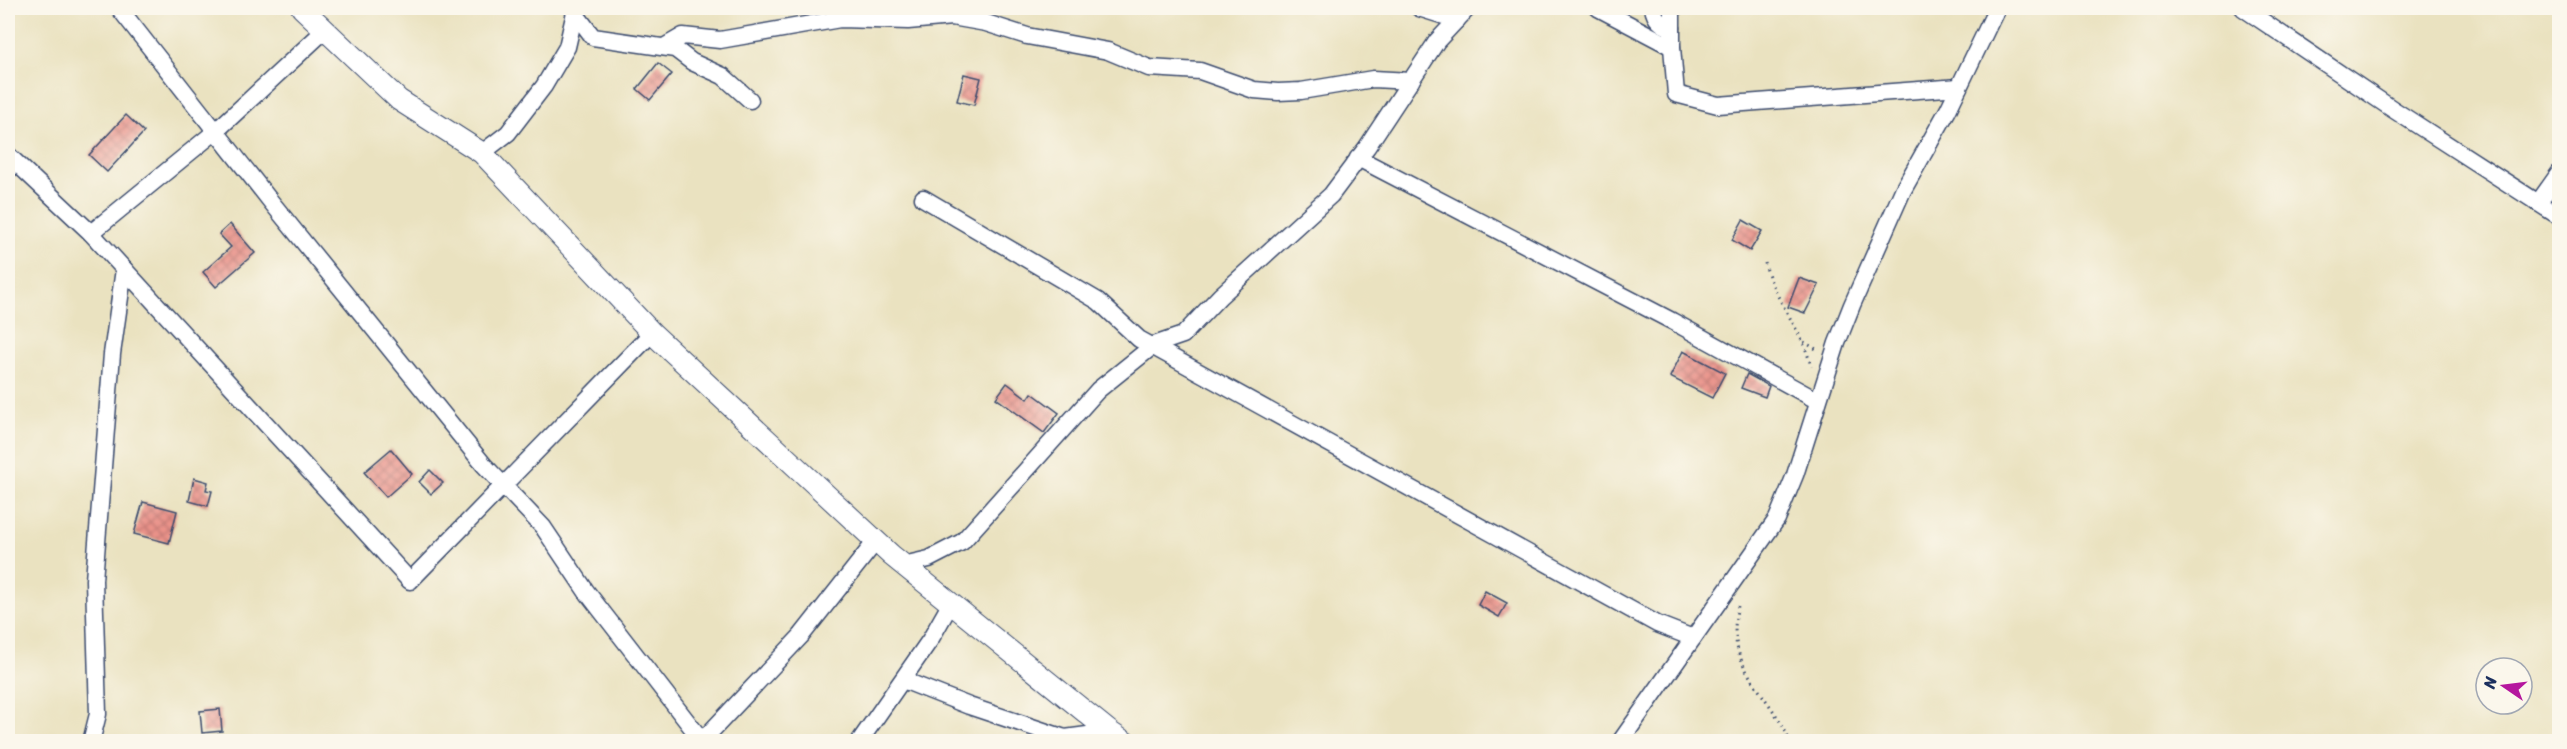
<svg xmlns="http://www.w3.org/2000/svg" width="2567" height="749" viewBox="0 0 2567 749" font-family="Sriracha,sans-serif">
	<style>
		.building { fill: url(#building-cross-hatch) }
		.lines { fill: none; stroke-linecap: round; stroke-linejoin: round }
		.minor-casing { stroke: #3a4a6d; stroke-width: 19 }
		.tertiary-casing { stroke: #3a4a6d; stroke-width: 23 }
		.path { stroke: #3a4a6d; stroke-width: 3; stroke-dasharray: 1.5 4.5; stroke-linecap: butt }
		.minor { stroke: #fff; stroke-width: 16 }
		.tertiary { stroke: #fff; stroke-width: 21 }
	</style>
	<defs>
		<pattern id="building-cross-hatch" width="8" height="8" patternUnits="userSpaceOnUse" patternTransform="scale(1.5)"><rect width="8" height="8" fill="#ea9289"/><path d="M0 0l8 8M0 8l8-8" fill="none" stroke="#bd7873"/></pattern>
	</defs>
	<rect width="100%" height="100%" fill="#fbf7ec"/>
	<filter id="ink" filterUnits="userSpaceOnUse"><feTurbulence type="fractalNoise" baseFrequency=".0167" numOctaves="2"/><feDisplacementMap in="SourceGraphic" scale="12" xChannelSelector="R" yChannelSelector="G"/><feConvolveMatrix kernelMatrix="1 2 1 2 8 2 1 2 1" color-interpolation-filters="sRGB"/></filter>
	<filter id="wash" filterUnits="userSpaceOnUse"><feTurbulence type="fractalNoise" baseFrequency=".008" numOctaves="4" result="noise"/><feDisplacementMap in="SourceGraphic" scale="24" xChannelSelector="R" yChannelSelector="G"/><feGaussianBlur stdDeviation="1.35" result="paint"/><feColorMatrix in="noise" values="0 0 0 0 0 0 0 0 0 0 0 0 0 0 0 0 0 1.4 0 .05"/><feComposite in="paint" operator="in"/></filter>
	<g filter="url(#wash)">
		<rect width="100%" height="100%" fill="#eae2c0"/>
		<g id="blocks">
			<!-- building -->
			<g class="building">
				<polygon points="658,63 672,74 650,100 637,89"/>
				<polygon points="964,74 981,78 974,105 957,101"/>
				<polygon points="126,115 144,132 107,172 89,155"/>
				<polygon points="1743,220 1762,231 1750,251 1732,240"/>
				<polygon points="230,224 255,253 216,287 203,272 231,247 219,234"/>
				<polygon points="1799,278 1819,285 1805,313 1788,307"/>
				<polygon points="1683,351 1725,373 1712,398 1670,377"/>
				<polygon points="1747,374 1769,386 1765,397 1741,388"/>
				<polygon points="1007,383 1028,399 1032,393 1059,413 1044,433 996,398"/>
				<polygon points="391,449 412,474 386,497 364,472"/>
				<polygon points="430,470 443,483 431,494 419,482"/>
				<polygon points="194,478 208,482 206,490 212,491 208,506 189,501"/>
				<polygon points="143,502 177,511 169,543 134,534"/>
				<polygon points="1485,591 1507,603 1499,617 1478,605"/>
				<polygon points="220,709 222,731 202,733 200,711"/>
			</g>
		</g>
	</g>
	<g filter="url(#ink)">
		<use href="#blocks" fill-opacity="0" stroke="#3a4a6d" stroke-width="1.5"/>
		<g class="lines">
			<!-- minor casing -->
			<g class="minor-casing">
				<g id="minor">
					<polyline points="119,8 272,203 484,465 543,527 586,591 703,742"/>
					<polyline points="1419,8 1457,20"/>
					<polyline points="1598,8 1672,47"/>
					<path d="M 1653,8 C 1655,19 1661,25 1672,28"/>
					<polyline points="1672,8 1672,47 1676,94 1718,105 1959,87"/>
					<polyline points="2243,8 2394,110 2560,217"/>
					<polyline points="575,13 593,37 675,49 692,62 723,76 750,100"/>
					<polyline points="664,47 683,36 720,40 840,19 908,21 952,17 986,23 1027,36 1108,51 1149,68 1200,71 1254,90 1278,92 1301,91 1373,79 1411,81"/>
					<polyline points="482,153 508,133 544,86 567,47 576,8"/>
					<polyline points="8,155 91,233 410,581 652,333"/>
					<polyline points="1358,158 1672,321 1818,401"/>
					<polyline points="923,198 1098,301 1139,339 1657,624 1693,638"/>
					<polyline points="2538,203 2560,172"/>
					<polyline points="91,233 216,131 325,30"/>
					<polyline points="903,565 929,559 962,542 1098,390 1154,345 1183,335 1220,296 1331,195 1367,147 1437,41 1468,8"/>
					<polyline points="903,680 969,706 1065,738 1110,732"/>
					<polyline points="91,742 98,714 94,580 112,354 124,269"/>
					<polyline points="701,742 801,636 876,541"/>
					<polyline points="859,742 930,640 951,603"/>
					<polyline points="1620,742 1777,519 1795,475 1837,343 1852,305 1903,190 1948,110 1997,8"/>
				</g>
			</g>
			<!-- tertiary casing -->
			<g class="tertiary-casing">
				<polyline id="tertiary" points="302,8 399,100 482,153 652,333 891,555 1110,732 1125,742"/>
			</g>
			<!-- path -->
			<g class="path">
				<path d="M 1765,263 C 1774,301 1803,329 1811,367"/>
				<polyline points="1804,342 1816,349"/>
				<path d="M 1738,606 C 1723,668 1770,691 1790,742"/>
			</g>
			<!-- minor -->
			<use href="#minor" class="minor"/>
			<!-- tertiary -->
			<use href="#tertiary" class="tertiary"/>
		</g>
	</g>
	<!-- margin -->
	<rect width="2567" height="749" fill="none" stroke="#fbf7ec" stroke-width="30"/>
	<!-- north arrow -->
	<g transform="translate(2504 686) rotate(284)"><circle r="28" fill="#fbf7ec" stroke="#a1a7b3" stroke-width="1.5"/>
	<path d="M0-4.5L10 22L0 15L-10 22Z" fill="#b5179e"/>
	<text y="-9" font-size="16" font-weight="bold" text-anchor="middle" fill="#1b2f5e">N</text>
	</g>
</svg>
